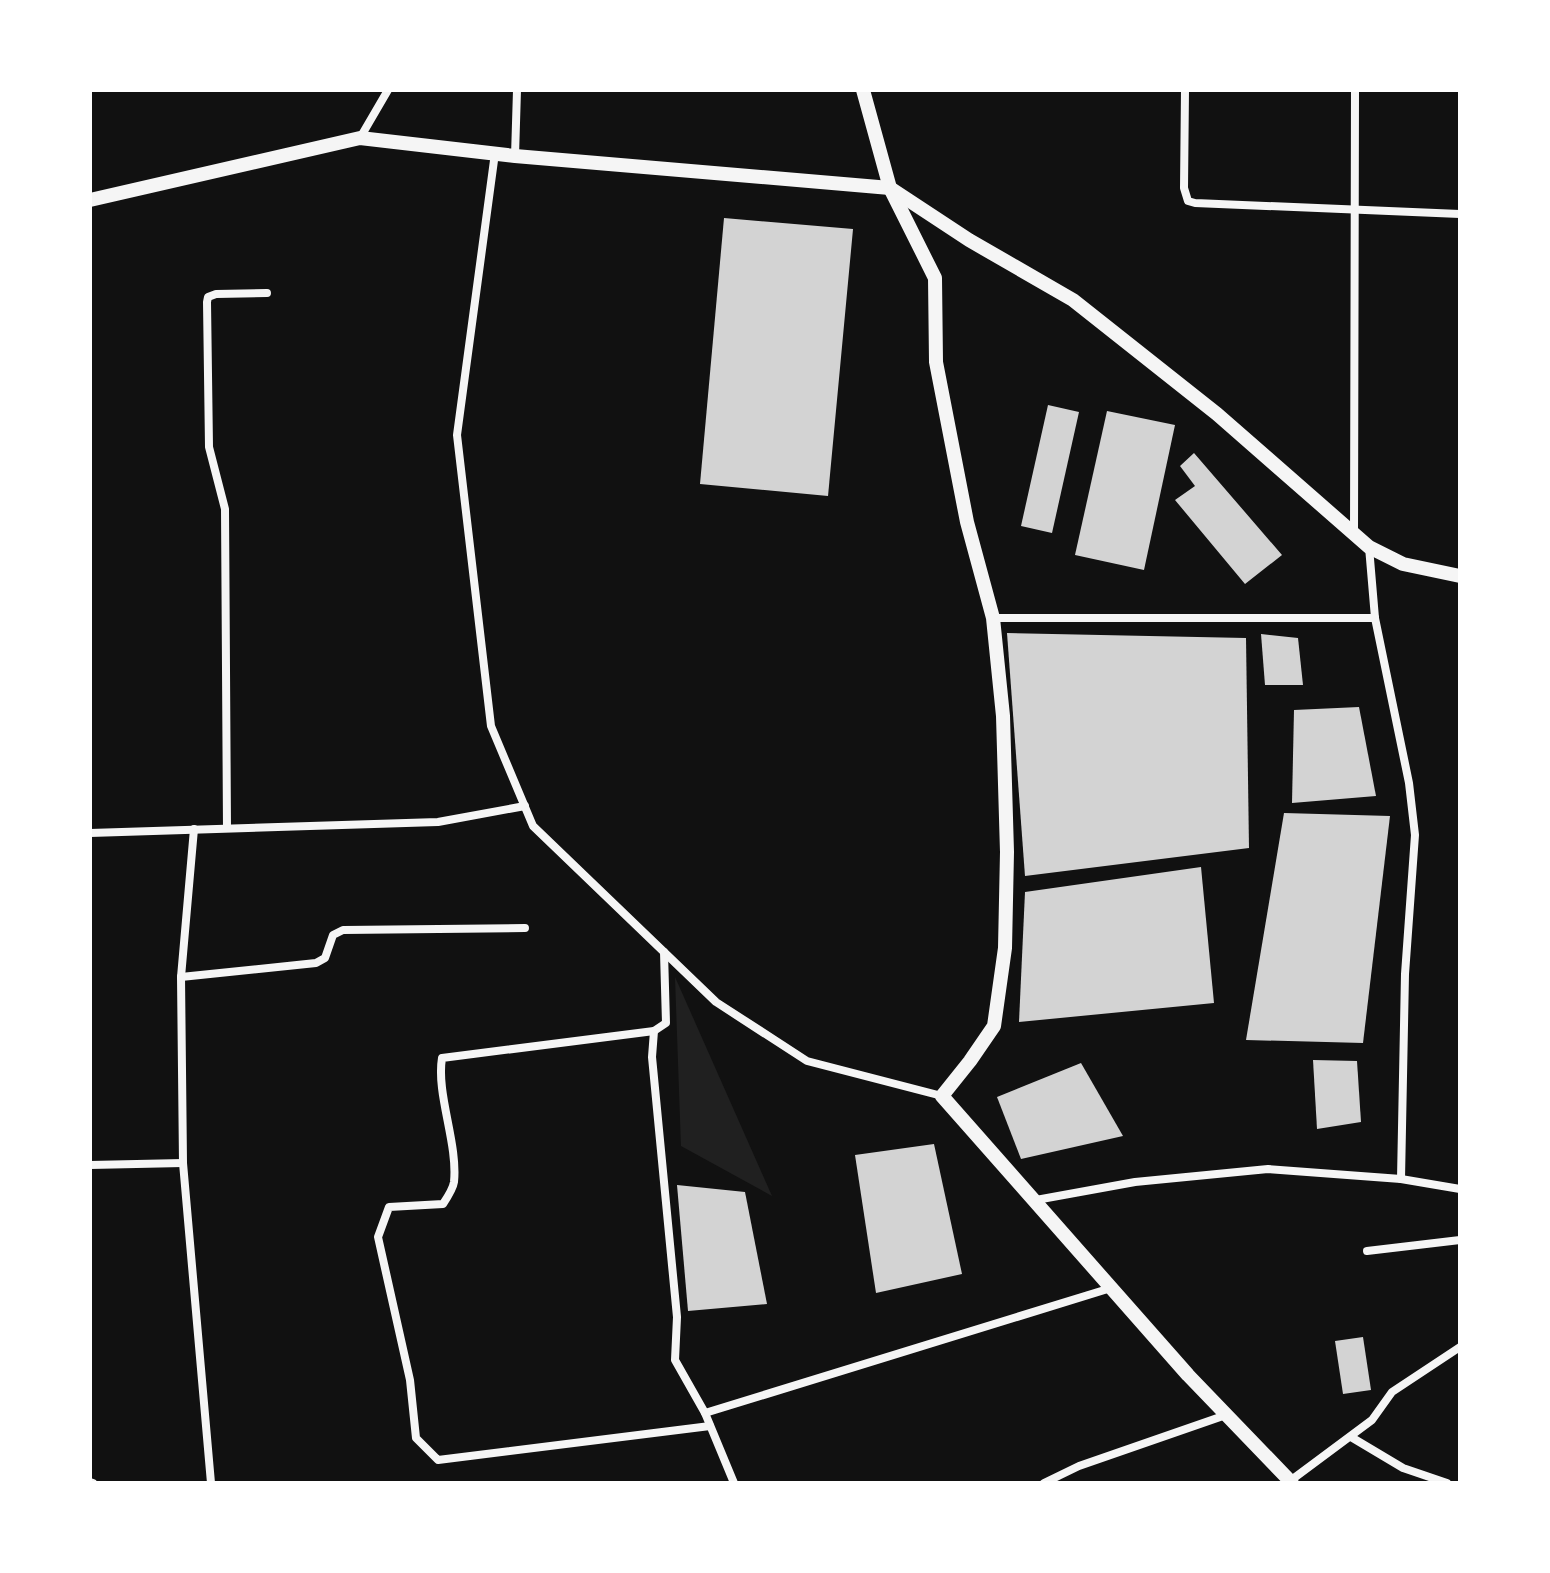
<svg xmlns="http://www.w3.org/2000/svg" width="1550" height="1573" viewBox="0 0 1550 1573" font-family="Georgia,serif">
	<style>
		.green { fill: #202020 }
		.building { fill: #d3d3d3 }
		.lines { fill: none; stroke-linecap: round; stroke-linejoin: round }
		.minor { stroke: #f5f5f5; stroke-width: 8 }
		.tertiary { stroke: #f5f5f5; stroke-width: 14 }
	</style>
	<rect width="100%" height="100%" fill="#111"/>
	<!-- green -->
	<polygon class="green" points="675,977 772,1196 681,1146"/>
	<!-- building -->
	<g class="building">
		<polygon points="724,218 853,229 828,496 700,484"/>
		<polygon points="1048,405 1079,412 1052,533 1021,526"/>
		<polygon points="1107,411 1175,425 1144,570 1075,555"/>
		<polygon points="1194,453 1282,555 1245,584 1175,500 1195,486 1180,466"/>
		<polygon points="1007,633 1246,638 1249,848 1025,876"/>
		<polygon points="1261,634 1298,638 1303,685 1265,685"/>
		<polygon points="1359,707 1376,796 1292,803 1294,710"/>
		<polygon points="1284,813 1390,816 1363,1043 1246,1040"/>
		<polygon points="1201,867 1214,1003 1019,1022 1025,892"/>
		<polygon points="1313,1060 1357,1061 1361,1122 1317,1129"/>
		<polygon points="1081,1063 1123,1136 1021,1159 997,1097"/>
		<polygon points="934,1144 962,1274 876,1293 855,1155"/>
		<polygon points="677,1185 745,1192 767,1304 688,1311"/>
		<polygon points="1363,1337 1371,1390 1343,1394 1335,1341"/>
	</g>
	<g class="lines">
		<!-- minor -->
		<g class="minor">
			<polyline points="1185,90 1184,188 1188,201 1195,203 1460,214"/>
			<polyline points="360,138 388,90"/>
			<polyline points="495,153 457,435 491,726 533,826 716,1002 807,1061 942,1096"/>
			<polyline points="515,156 517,90"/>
			<polyline points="1354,533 1355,90"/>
			<polyline points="1369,547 1375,618 1409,783 1415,835 1405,974 1401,1179"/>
			<polyline points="993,618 1375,618"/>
			<polyline points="227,828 225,509 209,447 207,302 208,297 216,294 267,293"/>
			<polyline points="194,829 181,977 183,1163 211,1483"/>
			<polyline points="90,833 438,822 525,806"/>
			<polyline points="664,952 666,1023 654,1031 652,1057 677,1317 675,1360 705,1413"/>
			<polyline points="181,977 316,963 325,958 333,935 343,930 525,928"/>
			<path d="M 654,1031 L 442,1058 C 436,1094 458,1143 454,1182 C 453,1189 447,1198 443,1204 L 389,1207 L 378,1237 L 410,1380 L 416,1438 L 438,1460 L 710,1426"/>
			<polyline points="90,1165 183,1163"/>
			<polyline points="1036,1200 1135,1182 1268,1169 1401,1179 1460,1189"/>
			<polyline points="1367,1251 1460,1240"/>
			<polyline points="1351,1437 1403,1468 1447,1483"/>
			<polyline points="1290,1481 1372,1420 1392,1392 1460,1347"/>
			<polyline points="90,1482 93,1483"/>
			<polyline points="734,1483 705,1413 1111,1288"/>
			<polyline points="1044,1483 1079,1466 1226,1415"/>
		</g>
		<!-- tertiary -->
		<g class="tertiary">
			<polyline points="863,90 890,188 935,278 936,362 967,522 993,618 1003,716 1007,852 1005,948 994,1026 970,1061 942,1096 1188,1375 1292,1483"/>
			<polyline points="90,200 360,138 515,156 890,188 969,240 1073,300 1217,414 1369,547 1403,564 1460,576"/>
		</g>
	</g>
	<!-- border -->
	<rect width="1550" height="1573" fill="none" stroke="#ffffff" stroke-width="184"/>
</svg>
